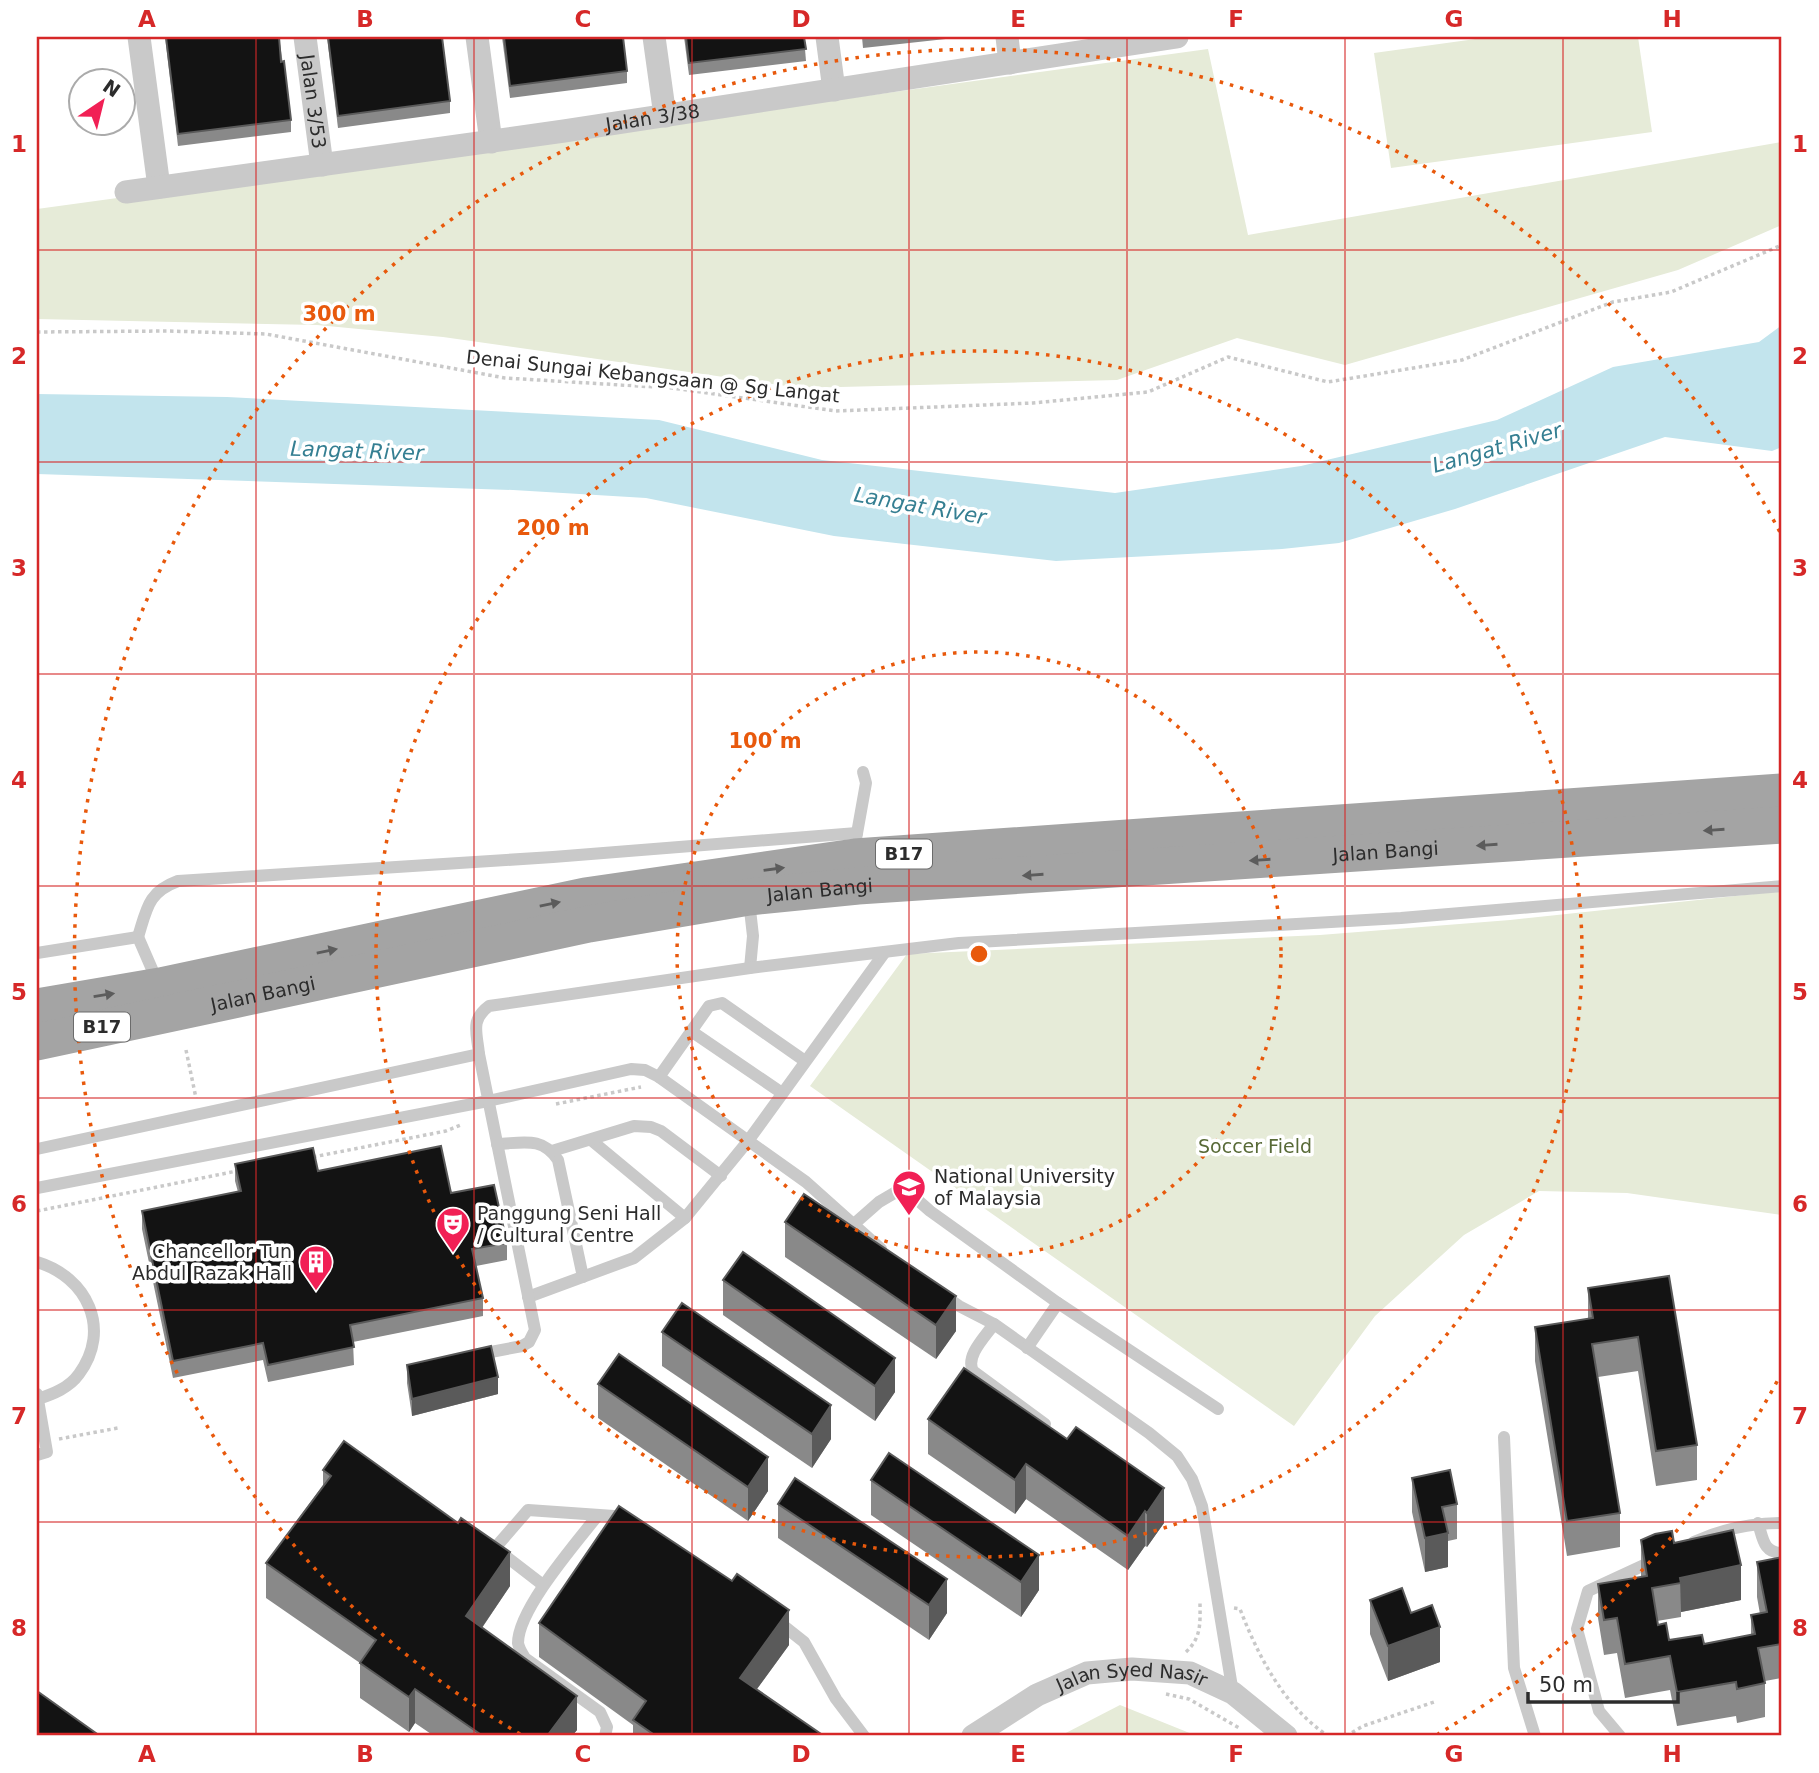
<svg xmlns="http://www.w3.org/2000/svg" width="1819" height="1773" viewBox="0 0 1819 1773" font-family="'DejaVu Sans',sans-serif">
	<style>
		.green { fill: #e6ebd8 }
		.water { fill: #c2e4ed }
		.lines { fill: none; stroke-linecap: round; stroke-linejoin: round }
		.path { stroke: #c9c9c9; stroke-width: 3.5; stroke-dasharray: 3.5 3.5; stroke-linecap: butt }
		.lane { stroke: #c9c9c9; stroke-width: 12 }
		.street { stroke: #c9c9c9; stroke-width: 23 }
		.primary { stroke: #a4a4a4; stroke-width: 37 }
		.wall { fill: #898989 }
		.shaded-wall { fill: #5a5a5a }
		.building { fill: #131313; stroke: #5a5a5a; stroke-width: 2 }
		.oneway { fill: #5c5c5c }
		.grid { fill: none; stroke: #d62828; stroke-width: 2; stroke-opacity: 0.55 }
		.ring { fill: none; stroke: #e8590c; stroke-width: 3.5; stroke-dasharray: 3.5 7 }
		.labels { text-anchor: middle; stroke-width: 7; stroke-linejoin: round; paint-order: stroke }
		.shield { fill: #fff; stroke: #6b6b6b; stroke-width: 2 }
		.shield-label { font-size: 18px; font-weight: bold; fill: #2c2c2c }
		.street-label { font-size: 19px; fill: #2c2c2c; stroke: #fff }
		.park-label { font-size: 19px; fill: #586a37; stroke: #fff }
		.poi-label { font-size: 19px; fill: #2c2c2c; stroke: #fff; text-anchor: start }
		.water-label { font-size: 21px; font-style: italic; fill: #357f92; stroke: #fff }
		.centre { fill: #e8590c; stroke: #fff; stroke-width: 3.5 }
		.ring-label { font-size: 21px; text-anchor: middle; font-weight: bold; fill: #e8590c; stroke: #fff; stroke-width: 7; stroke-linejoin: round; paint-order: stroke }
		.neatline { fill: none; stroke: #d62828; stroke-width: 2.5 }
		.grid-label { font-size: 23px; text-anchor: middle; font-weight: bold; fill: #d62828 }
	</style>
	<rect width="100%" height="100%" fill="#fff"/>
	<!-- green -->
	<g class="green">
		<polygon points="1490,37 1638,37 1652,132 1391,168 1374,53"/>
		<polygon points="1208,49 1248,235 1782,142 1782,225 1678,270 1345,365 1237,338 1117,380 801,388 443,337 317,325 37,319 37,209"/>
		<polygon points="1782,891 1782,1215 1627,1193 1539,1191 1464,1235 1375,1316 1294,1426 810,1086 907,954 1320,935 1510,920"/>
		<polygon points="1120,1705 1197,1736 1060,1736"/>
	</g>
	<!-- water -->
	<polygon class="water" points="1782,325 1782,447 1772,451 1665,437 1455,509 1339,543 1282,549 1056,561 834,536 646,498 513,490 37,474 37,394 227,397 659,420 822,460 1115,493 1301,466 1497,420 1613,367 1759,342"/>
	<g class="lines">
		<!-- path -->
		<g class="path">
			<polyline points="37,332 168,331 266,334 505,378 672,388 836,411 1033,403 1148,392 1228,357 1328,382 1462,360 1613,302 1671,292 1782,245"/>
			<polyline points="186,1050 196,1098"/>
			<polyline points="556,1104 641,1087"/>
			<polyline points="313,1157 446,1131 463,1124"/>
			<polyline points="37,1211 237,1171"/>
			<polyline points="59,1439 118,1428"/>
			<path d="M 1234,1608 L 1240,1609 C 1259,1658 1284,1706 1328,1736"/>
			<path d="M 1186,1652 C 1202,1637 1200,1622 1200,1602"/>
			<polyline points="1166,1694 1189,1699 1241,1729"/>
			<polyline points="1346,1736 1363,1726 1437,1701"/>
		</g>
		<!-- lane -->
		<g class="lane">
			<polyline points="856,839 866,783 863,772"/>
			<polyline points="749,901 753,936 750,968"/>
			<path d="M 138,937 C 147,908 148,892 178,881 L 553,857 L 857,833"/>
			<polyline points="37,953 138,937 158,983"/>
			<polyline points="691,1031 782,1093"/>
			<polyline points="659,1077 709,1006 722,1003 805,1061"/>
			<polyline points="591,1140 685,1218"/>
			<path d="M 497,1144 C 523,1143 542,1136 558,1160 L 583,1277"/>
			<polyline points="37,1149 479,1054"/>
			<polyline points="552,1151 634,1126 651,1127 661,1131 721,1176"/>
			<polyline points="37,1188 488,1101 631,1069 645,1070 659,1077 806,1182 881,1249"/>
			<polyline points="854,1224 879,1202 896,1192 913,1196 930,1211 1058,1303"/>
			<path d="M 37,1262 C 87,1277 112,1329 79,1374 C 69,1388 53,1394 38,1399"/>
			<polyline points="943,1295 959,1306 994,1324 1149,1433 1177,1456 1192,1479 1202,1506 1233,1693"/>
			<polyline points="528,1297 634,1258 685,1218 748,1141 885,952"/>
			<path d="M 994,1324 C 985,1337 965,1356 973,1371 L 1045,1424"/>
			<polyline points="1027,1348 1058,1303 1218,1409"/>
			<path d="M 475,1355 L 522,1346 L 529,1342 L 535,1330 L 479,1054 C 477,1033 470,1020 489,1006 L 750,968 L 959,943 L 1401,918 L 1782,886"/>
			<polyline points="1504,1437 1514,1668 1535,1736"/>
			<polyline points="37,1455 47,1452 37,1394"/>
			<path d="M 598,1515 C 577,1542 518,1609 518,1643 C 519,1649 522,1653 525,1658 L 600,1712 L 607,1727 L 605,1736"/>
			<path d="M 1758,1523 C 1763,1538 1763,1553 1782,1553"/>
			<path d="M 1694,1542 C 1722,1529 1751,1523 1782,1523"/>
			<polyline points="543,1585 495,1548 528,1510 614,1516 625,1522"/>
			<polyline points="775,1619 804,1642 836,1699 864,1736"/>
			<polyline points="1620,1736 1599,1711 1577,1629 1588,1591 1655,1560"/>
		</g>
		<!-- street -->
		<g class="street">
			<polyline points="139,37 159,187"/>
			<path id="s1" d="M 305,37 L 322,165"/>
			<polyline points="477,37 491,142"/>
			<polyline points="654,37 665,116"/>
			<polyline points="827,37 834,90"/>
			<polyline points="1007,37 1010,63"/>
			<path id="s2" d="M 126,192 L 564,131 L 1177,37"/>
			<path id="s3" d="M 973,1736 L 1037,1695 L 1087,1673 L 1132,1669 L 1190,1673 L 1233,1693 L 1286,1736"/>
		</g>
		<!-- primary -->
		<g class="primary">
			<polyline points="37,1007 160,986 585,896 855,857 1782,792"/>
			<path id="s4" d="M 37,1042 L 589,924 L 749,897 L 858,886 L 1782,825"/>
		</g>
	</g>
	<!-- wall -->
	<g class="wall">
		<polygon points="165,37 279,37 291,120 291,132 178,146"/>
		<polygon points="327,37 442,37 450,101 450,113 338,128"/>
		<polygon points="502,37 623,37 627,71 627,83 510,98"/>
		<polygon points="684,37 804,37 806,61 689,75"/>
		<polygon points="862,37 964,37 863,48"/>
		<polygon points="235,1164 318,1171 451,1193 507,1243 507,1260 476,1266 483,1298 483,1316 353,1342 354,1365 268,1382 263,1360 173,1378 142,1229 142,1211 238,1192 235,1181"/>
		<polygon points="785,1222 956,1331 936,1359 785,1257"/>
		<polygon points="1669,1276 1697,1445 1697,1480 1656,1486 1638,1371 1598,1377 1620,1513 1620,1547 1567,1556 1535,1361 1535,1327 1588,1319 1588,1288"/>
		<polygon points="723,1280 895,1392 875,1421 723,1315"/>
		<polygon points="662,1332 831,1439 812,1468 662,1366"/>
		<polygon points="407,1365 498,1394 412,1416 407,1383"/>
		<polygon points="964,1368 1164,1523 1147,1547 1145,1546 1128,1570 1026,1499 1015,1514 928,1454 928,1419"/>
		<polygon points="598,1384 768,1491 748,1521 598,1418"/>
		<polygon points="323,1470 510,1586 482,1628 577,1730 572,1736 434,1736 415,1723 409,1732 360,1698 360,1663 266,1598 266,1563 323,1485"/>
		<polygon points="1412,1478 1457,1504 1457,1539 1448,1541 1448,1567 1425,1572 1412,1512"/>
		<polygon points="871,1480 1039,1590 1021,1617 871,1515"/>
		<polygon points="778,1504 947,1613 929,1640 778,1538"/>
		<polygon points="1641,1540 1674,1543 1741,1600 1681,1612 1681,1617 1657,1621 1658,1625 1669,1640 1704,1644 1751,1635 1751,1615 1760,1614 1757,1597 1757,1562 1782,1557 1782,1678 1765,1681 1765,1717 1737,1723 1736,1716 1677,1726 1670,1690 1625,1698 1617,1653 1604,1655 1598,1618 1598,1584 1641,1577"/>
		<polygon points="732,1581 789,1645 757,1689 824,1736 633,1736 633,1725 539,1657 539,1623"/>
		<polygon points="1370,1600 1411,1613 1440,1662 1388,1681 1370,1634"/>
	</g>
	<!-- shaded-wall -->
	<g class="shaded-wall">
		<polygon points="956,1296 956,1331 936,1359 936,1325"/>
		<polygon points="895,1358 895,1392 875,1421 875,1386"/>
		<polygon points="498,1377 498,1394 412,1416 412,1399"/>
		<polygon points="831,1405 831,1439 812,1468 812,1434"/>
		<polygon points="768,1457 768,1491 748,1521 748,1487"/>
		<polygon points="1026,1464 1026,1499 1015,1514 1015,1480"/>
		<polygon points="1164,1488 1164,1523 1147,1547 1147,1513"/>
		<polygon points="1145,1511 1145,1546 1128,1570 1128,1536"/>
		<polygon points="1448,1533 1448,1567 1425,1572 1425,1538"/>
		<polygon points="510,1552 510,1586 466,1651 466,1616"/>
		<polygon points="1039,1555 1039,1590 1021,1617 1021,1582"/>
		<polygon points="1741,1565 1741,1600 1681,1612 1680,1578"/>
		<polygon points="947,1579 947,1613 929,1640 929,1605"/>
		<polygon points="789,1610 789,1645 740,1712 740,1678"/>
		<polygon points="1440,1627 1440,1662 1388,1681 1388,1646"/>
		<polygon points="415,1689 415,1723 409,1732 409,1697"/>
		<polygon points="577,1696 577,1730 572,1736 547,1736"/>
	</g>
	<!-- building -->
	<g class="building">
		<polygon points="166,37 279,37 281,62 284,61 291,120 178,134"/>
		<polygon points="328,37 442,37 450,101 338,116"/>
		<polygon points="504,37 623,37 627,71 510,86"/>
		<polygon points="686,37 804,37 806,49 689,63"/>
		<polygon points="441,1146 451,1193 494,1185 507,1243 472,1249 483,1298 350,1325 354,1347 268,1365 263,1343 173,1361 142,1211 241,1191 235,1164 313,1148 318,1171"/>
		<polygon points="804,1194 956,1296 936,1325 785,1222"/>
		<polygon points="743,1252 895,1358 875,1386 723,1280"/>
		<polygon points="1669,1276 1697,1445 1656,1451 1638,1337 1592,1344 1620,1513 1567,1521 1535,1327 1593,1318 1588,1288"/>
		<polygon points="682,1303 831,1405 812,1434 662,1332"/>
		<polygon points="491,1346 498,1377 412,1399 407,1365"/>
		<polygon points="619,1354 768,1457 748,1487 598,1384"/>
		<polygon points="964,1368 1067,1439 1076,1427 1164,1488 1147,1513 1145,1511 1128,1536 1026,1464 1015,1480 928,1419"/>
		<polygon points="344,1441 458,1523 461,1518 510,1552 466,1616 577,1696 547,1736 483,1736 415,1689 409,1697 360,1663 376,1640 266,1563 331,1476 323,1470"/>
		<polygon points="889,1453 1039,1555 1021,1582 871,1480"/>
		<polygon points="1450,1470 1457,1504 1442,1507 1448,1533 1425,1538 1412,1478"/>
		<polygon points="795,1478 947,1579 929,1605 778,1504"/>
		<polygon points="619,1506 732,1581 737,1574 789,1610 740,1678 824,1736 656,1736 633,1720 646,1701 539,1623"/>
		<polygon points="1733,1530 1741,1565 1680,1578 1681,1583 1652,1588 1658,1625 1666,1623 1669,1640 1702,1635 1704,1644 1755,1634 1751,1615 1767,1612 1757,1562 1782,1557 1782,1644 1758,1648 1765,1683 1737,1689 1736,1682 1677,1692 1670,1656 1625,1664 1617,1618 1604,1620 1598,1584 1647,1576 1641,1540 1655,1534 1672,1531 1674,1543"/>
		<polygon points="1402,1588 1411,1613 1432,1605 1440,1627 1388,1646 1370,1600"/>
		<polygon points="37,1691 100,1736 37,1736"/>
	</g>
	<!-- one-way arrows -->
	<defs><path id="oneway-solid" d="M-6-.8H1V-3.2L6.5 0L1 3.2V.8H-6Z" transform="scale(1.75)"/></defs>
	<g class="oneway">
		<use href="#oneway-solid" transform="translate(1714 830) rotate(176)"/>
		<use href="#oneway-solid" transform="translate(1487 845) rotate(176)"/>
		<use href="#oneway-solid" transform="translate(1260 860) rotate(176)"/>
		<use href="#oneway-solid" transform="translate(774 869) rotate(-8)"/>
		<use href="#oneway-solid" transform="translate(1033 875) rotate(176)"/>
		<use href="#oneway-solid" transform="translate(550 904) rotate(-12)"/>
		<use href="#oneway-solid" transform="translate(327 951) rotate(-12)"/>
		<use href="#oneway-solid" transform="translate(104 995) rotate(-9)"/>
	</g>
	<!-- grid -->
	<path class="grid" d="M 256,37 L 256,1736M 474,37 L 474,1736M 692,37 L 692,1736M 909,37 L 909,1736M 1127,37 L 1127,1736M 1345,37 L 1345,1736M 1563,37 L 1563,1736M 37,250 L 1782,250M 37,462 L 1782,462M 37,674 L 1782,674M 37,886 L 1782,886M 37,1098 L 1782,1098M 37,1310 L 1782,1310M 37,1522 L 1782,1522"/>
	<!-- distance rings -->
	<g class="ring">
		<circle cx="979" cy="954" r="302"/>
		<circle cx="979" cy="954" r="603"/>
		<path d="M1782 1372A905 905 0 0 1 1438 1734M520 1734A905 905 0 1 1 1782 536"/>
	</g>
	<!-- icons -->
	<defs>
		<g id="university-pin" transform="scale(1.75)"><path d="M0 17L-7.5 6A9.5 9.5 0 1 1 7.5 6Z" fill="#f12055" stroke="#fff"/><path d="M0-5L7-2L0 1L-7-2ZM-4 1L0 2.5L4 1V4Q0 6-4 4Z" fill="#fff"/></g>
		<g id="theatre-pin" transform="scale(1.75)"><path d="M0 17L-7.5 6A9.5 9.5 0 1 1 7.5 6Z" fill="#f12055" stroke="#fff"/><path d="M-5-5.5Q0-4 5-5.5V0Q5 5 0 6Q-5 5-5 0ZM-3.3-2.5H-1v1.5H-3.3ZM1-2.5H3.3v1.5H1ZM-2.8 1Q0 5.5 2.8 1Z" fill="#fff"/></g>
		<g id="building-pin" transform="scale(1.75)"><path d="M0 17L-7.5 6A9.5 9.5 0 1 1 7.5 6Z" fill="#f12055" stroke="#fff"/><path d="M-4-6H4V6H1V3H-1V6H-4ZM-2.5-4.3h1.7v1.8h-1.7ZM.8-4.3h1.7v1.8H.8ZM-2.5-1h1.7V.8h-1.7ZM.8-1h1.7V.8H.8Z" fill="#fff"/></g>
	</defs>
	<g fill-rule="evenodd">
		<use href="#university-pin" x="909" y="1187"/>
		<use href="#theatre-pin" x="453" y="1224"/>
		<use href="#building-pin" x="316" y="1262"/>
	</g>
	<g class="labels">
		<!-- shield labels -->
		<g class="shield">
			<rect x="876" y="839.5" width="56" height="29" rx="5"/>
			<rect x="74" y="1012.5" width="56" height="29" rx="5"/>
		</g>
		<g class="shield-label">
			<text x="904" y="860">B17</text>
			<text x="102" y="1033">B17</text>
		</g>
		<!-- street labels -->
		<g class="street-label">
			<text dy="7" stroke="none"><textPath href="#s1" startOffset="65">Jalan 3/53</textPath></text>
			<text dy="7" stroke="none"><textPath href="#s2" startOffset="532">Jalan 3/38</textPath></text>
			<text transform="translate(653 376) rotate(6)" y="7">Denai Sungai Kebangsaan @ Sg Langat</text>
			<text dy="7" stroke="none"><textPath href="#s4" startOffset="1365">Jalan Bangi</textPath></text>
			<text dy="7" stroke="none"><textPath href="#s4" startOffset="798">Jalan Bangi</textPath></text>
			<text dy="7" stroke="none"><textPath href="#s4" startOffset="231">Jalan Bangi</textPath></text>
			<text dy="7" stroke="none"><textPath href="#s3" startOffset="175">Jalan Syed Nasir</textPath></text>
		</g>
		<!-- park labels -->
		<g class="park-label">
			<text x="1255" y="1153">Soccer Field</text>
		</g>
		<!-- poi labels -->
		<g class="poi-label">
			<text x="934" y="1183">National University<tspan x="934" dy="22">of Malaysia</tspan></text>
			<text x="477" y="1220">Panggung Seni Hall<tspan x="477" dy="22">/ Cultural Centre</tspan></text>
			<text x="292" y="1258" text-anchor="end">Chancellor Tun<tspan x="292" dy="22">Abdul Razak Hall</tspan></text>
		</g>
		<!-- water labels -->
		<g class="water-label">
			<text transform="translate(1497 448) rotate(-16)" y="7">Langat River</text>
			<text transform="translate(357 451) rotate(2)" y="7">Langat River</text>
			<text transform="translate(920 506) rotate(10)" y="7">Langat River</text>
		</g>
	</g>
	<circle cx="979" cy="954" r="10" class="centre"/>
	<g class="ring-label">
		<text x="339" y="321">300 m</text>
		<text x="553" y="535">200 m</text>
		<text x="765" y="748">100 m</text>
	</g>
	<!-- border -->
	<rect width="1819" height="1773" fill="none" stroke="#ffffff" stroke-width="77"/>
	<!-- north arrow -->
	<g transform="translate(102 102) rotate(35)"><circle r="33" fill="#ffffff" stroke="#ababab" stroke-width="2"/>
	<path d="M0-5L12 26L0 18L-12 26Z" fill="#f12055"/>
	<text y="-10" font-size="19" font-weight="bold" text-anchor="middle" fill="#2c2c2c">N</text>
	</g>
	<!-- scale -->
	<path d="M1528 1692v10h150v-10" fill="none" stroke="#2c2c2c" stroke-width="3.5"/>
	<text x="1539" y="1692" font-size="21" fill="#2c2c2c" stroke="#ffffff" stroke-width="5" paint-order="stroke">50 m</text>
	<rect x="38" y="38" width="1742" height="1696" class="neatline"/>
	<g class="grid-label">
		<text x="147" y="27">A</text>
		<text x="365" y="27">B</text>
		<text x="583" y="27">C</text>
		<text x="801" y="27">D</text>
		<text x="1018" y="27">E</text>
		<text x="1236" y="27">F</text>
		<text x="1454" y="27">G</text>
		<text x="1672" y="27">H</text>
		<text x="19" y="152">1</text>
		<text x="1800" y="152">1</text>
		<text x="19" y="364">2</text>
		<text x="1800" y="364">2</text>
		<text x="19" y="576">3</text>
		<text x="1800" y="576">3</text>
		<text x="19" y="788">4</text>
		<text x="1800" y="788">4</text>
		<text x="19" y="1000">5</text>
		<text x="1800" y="1000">5</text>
		<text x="19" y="1212">6</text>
		<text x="1800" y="1212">6</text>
		<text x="19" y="1424">7</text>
		<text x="1800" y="1424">7</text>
		<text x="19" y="1636">8</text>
		<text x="1800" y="1636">8</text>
		<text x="147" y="1762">A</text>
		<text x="365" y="1762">B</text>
		<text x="583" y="1762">C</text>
		<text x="801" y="1762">D</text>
		<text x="1018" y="1762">E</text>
		<text x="1236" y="1762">F</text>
		<text x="1454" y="1762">G</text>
		<text x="1672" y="1762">H</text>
	</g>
</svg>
